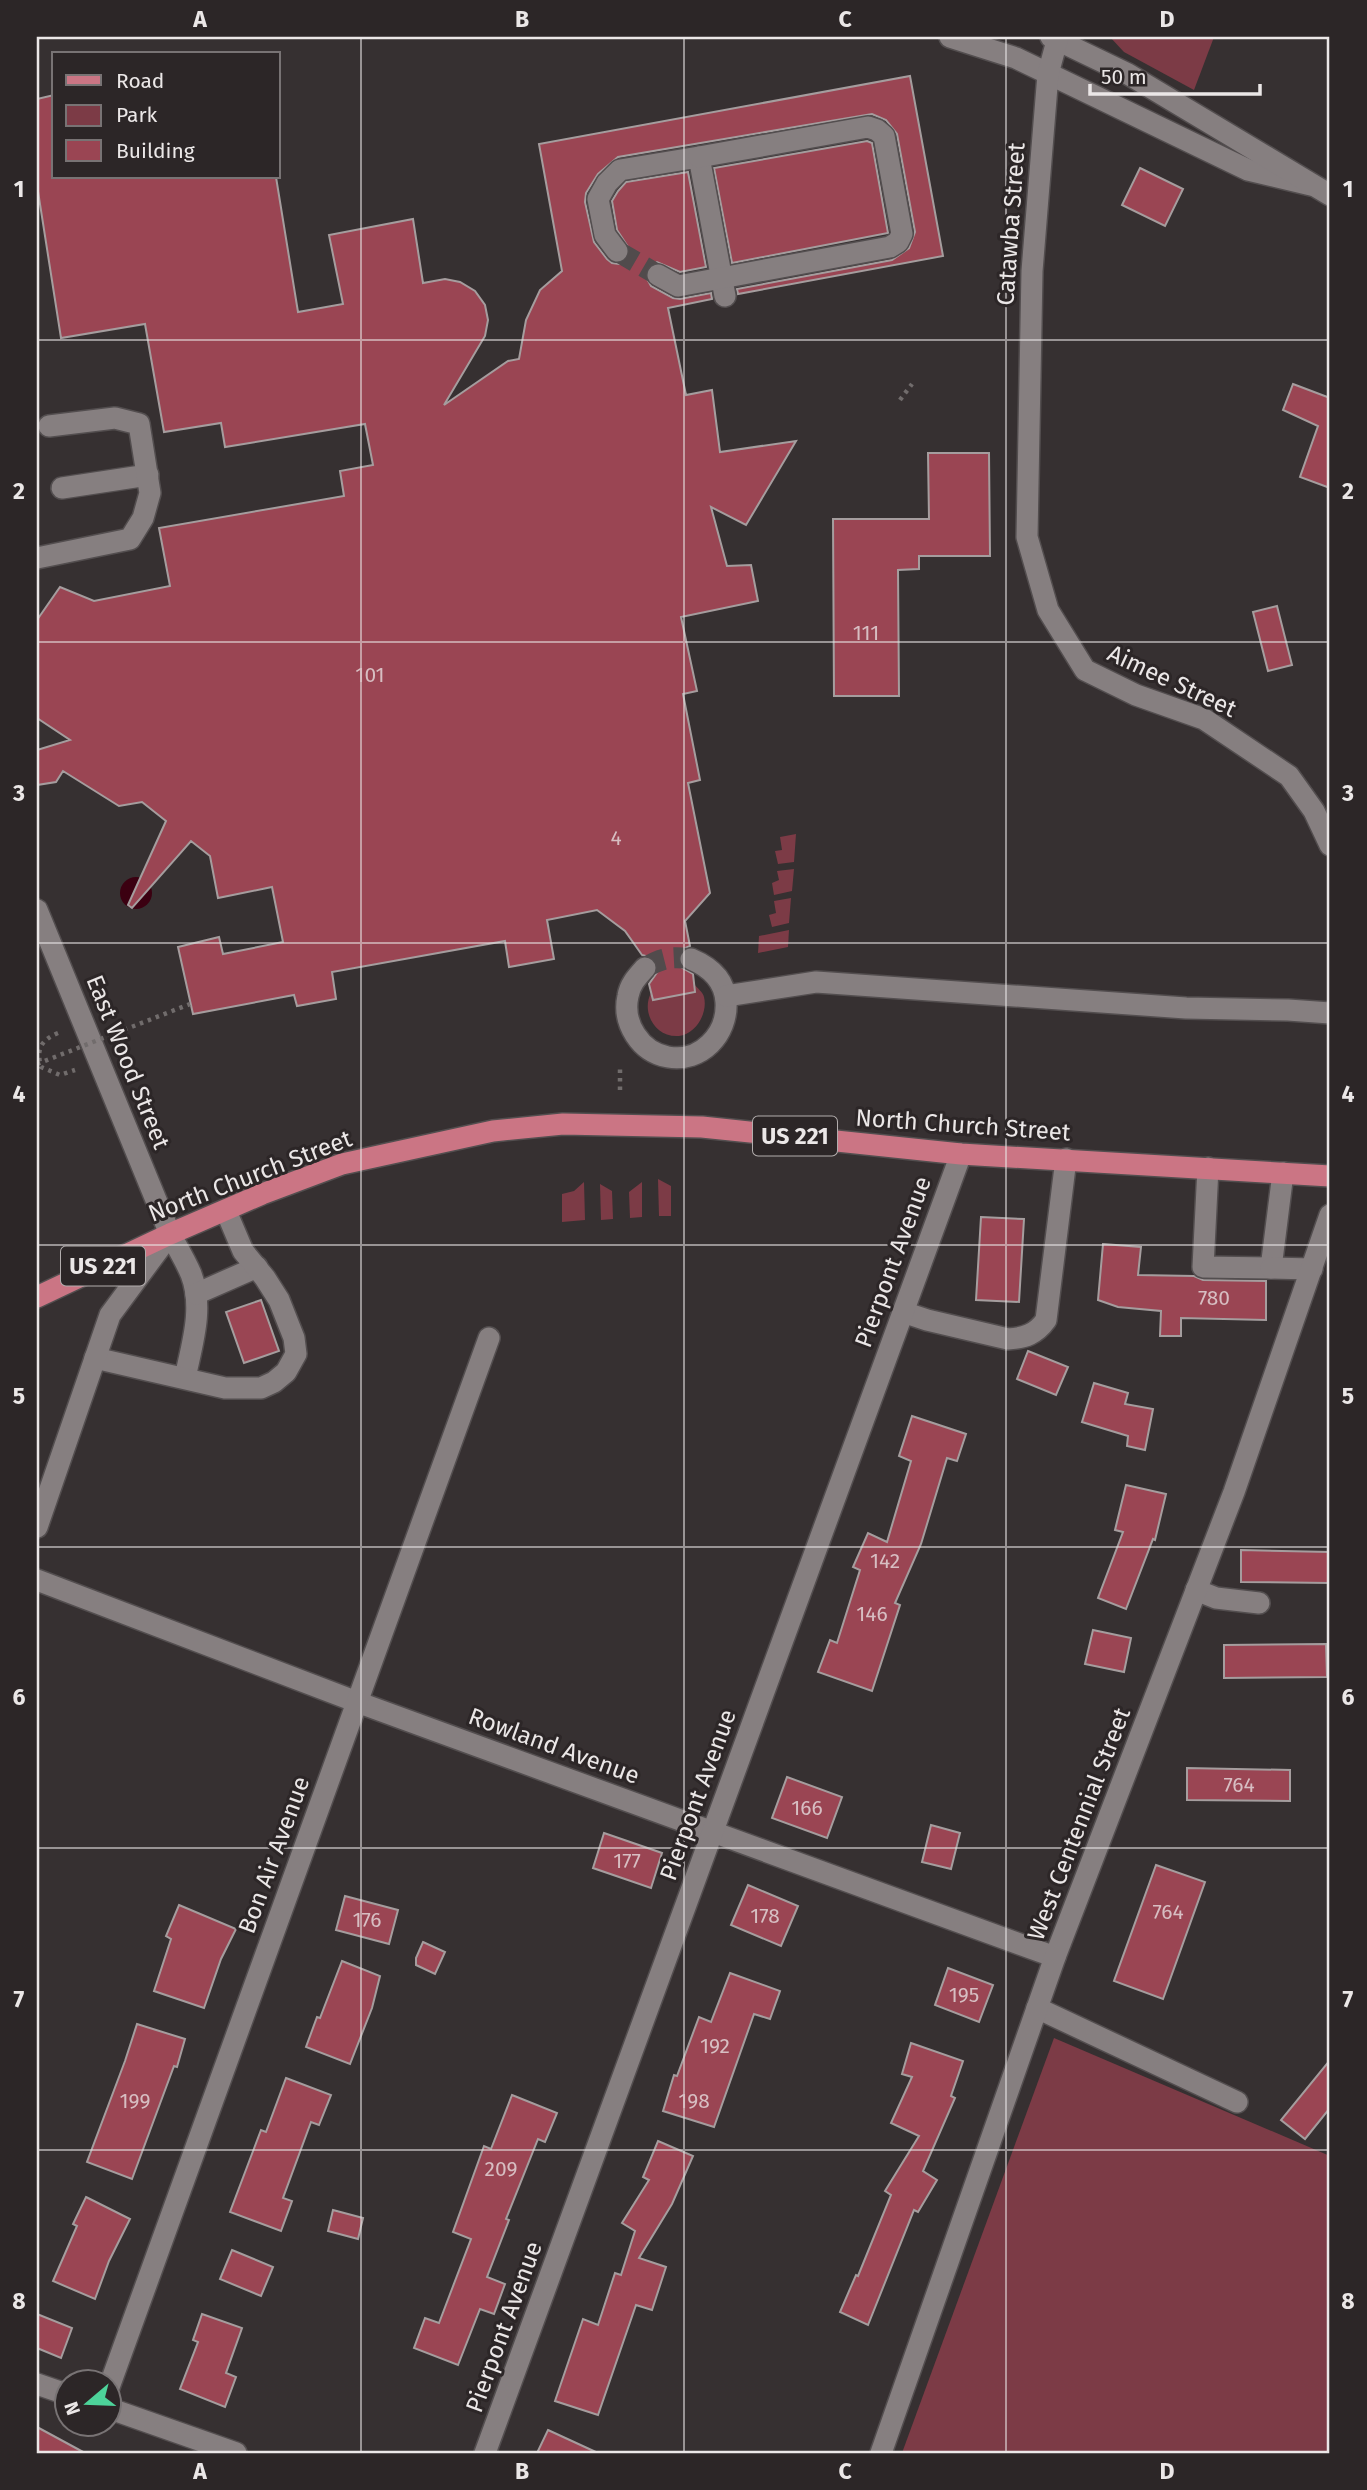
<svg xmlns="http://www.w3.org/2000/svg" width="1367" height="2490" viewBox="0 0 1367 2490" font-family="'Fira Sans',sans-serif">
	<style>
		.green { fill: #7c3b46 }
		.water { fill: #3b0011 }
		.building { fill: #9a4553; stroke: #a59d9e; stroke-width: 2 }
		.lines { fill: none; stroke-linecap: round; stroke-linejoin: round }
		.minor-tunnel { stroke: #514b4c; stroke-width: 21; stroke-dasharray: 21 10; stroke-linecap: butt }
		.minor-casing { stroke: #534e4f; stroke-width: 24 }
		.major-casing { stroke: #534e4f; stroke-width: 24 }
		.path { stroke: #716c6c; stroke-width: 4.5; stroke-dasharray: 3.5 5; stroke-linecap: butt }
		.minor { stroke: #867f80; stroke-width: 21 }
		.major { stroke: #cb7584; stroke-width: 21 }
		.path-bridge { stroke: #716c6c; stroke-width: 4.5; stroke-dasharray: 3.5 5; stroke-linecap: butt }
		.grid { fill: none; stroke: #ebe7e7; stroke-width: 2; stroke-opacity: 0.55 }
		.labels { text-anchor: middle; stroke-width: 6; stroke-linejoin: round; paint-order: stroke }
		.number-label { font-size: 21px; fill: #d7bec2 }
		.shield { fill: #2c2627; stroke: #b2adad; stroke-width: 2 }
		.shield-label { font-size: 23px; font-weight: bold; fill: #ebe7e7 }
		.street-label { font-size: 24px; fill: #ebe7e7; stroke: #2c2627 }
		.neatline { fill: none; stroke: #ebe7e7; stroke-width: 2.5 }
		.grid-label { font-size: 23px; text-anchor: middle; font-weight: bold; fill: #ebe7e7 }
	</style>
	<rect width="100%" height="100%" fill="#363031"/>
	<!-- green -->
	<g class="green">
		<polygon points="1110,37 1214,37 1194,90 1124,52"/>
		<polygon points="796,834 794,862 778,864 775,851 782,850 780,837"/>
		<polygon points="794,869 792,891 774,895 772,883 779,880 777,871"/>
		<polygon points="791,898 789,923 772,927 769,915 776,913 774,901"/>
		<polygon points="789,930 788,947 758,953 759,936"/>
		<path d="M 694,984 C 697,988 703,992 704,997 C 708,1013 696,1034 679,1036 C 655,1038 641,1012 651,993 L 654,1000 L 695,992 Z"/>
		<polygon points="658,1179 671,1186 671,1216 659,1216"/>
		<polygon points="584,1182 585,1220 562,1222 562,1194 574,1191"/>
		<polygon points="642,1182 642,1217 630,1218 629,1192"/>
		<polygon points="600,1184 612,1191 613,1219 601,1220"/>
		<polygon points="1054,2038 1330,2156 1330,2453 902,2453"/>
	</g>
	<!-- water -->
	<circle class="water" cx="136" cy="893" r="16"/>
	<!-- building -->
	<g class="building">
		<polygon points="910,76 943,256 738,294 737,289 892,260 909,248 915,232 897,134 886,120 872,114 618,157 598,174 586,193 585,202 594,242 607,259 612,263 619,264 629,257 630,250 617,230 612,201 618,191 626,182 688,172 706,267 680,272 657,262 647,268 645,275 651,286 673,298 680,299 711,293 712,299 668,308 686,395 712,390 720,452 796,441 746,525 711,507 727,566 751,565 758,601 681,617 697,691 683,694 700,780 688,783 710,893 685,921 690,946 683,949 678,959 681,967 693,974 695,992 653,1000 649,984 658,971 657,963 653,958 642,955 625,931 597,910 547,920 554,959 509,967 505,941 332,972 336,999 297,1006 294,995 193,1014 178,947 219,937 223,954 283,942 272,887 218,898 210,856 191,841 132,908 128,905 166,821 142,802 119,806 63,771 56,782 37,785 37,750 70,740 37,718 37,620 60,587 94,601 170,586 159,528 344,496 340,471 373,465 365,424 225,447 221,423 164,432 145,324 61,338 37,185 37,99 54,95 54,177 276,177 298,312 343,304 329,235 413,219 423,283 445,279 460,282 475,291 485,305 488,320 485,336 444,405 508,361 519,359 526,320 540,290 562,271 539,144"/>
		<polygon points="867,141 872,143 888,233 732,263 714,168"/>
		<polygon points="1140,168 1183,189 1165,226 1122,205"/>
		<polygon points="1293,384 1330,398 1330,488 1300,477 1318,426 1283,410"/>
		<polygon points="928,453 989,453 990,556 919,556 919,569 898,570 899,696 834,696 833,519 929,519"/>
		<polygon points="1277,606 1292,665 1268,671 1253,612"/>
		<polygon points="981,1217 1024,1219 1019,1302 976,1300"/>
		<polygon points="1103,1244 1141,1247 1138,1275 1194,1276 1203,1280 1266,1281 1266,1320 1181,1318 1181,1336 1160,1336 1161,1311 1118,1307 1098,1300"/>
		<polygon points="261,1300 279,1351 244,1363 226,1312"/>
		<polygon points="1028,1351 1068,1367 1056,1395 1017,1379"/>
		<polygon points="1094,1383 1128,1393 1125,1404 1153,1409 1145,1450 1127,1446 1128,1436 1082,1422"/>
		<polygon points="912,1416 966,1434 957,1461 947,1458 921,1544 895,1603 900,1605 872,1691 818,1672 830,1640 837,1643 860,1570 853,1567 868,1533 887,1542 911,1461 899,1456"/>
		<polygon points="1126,1485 1166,1494 1155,1540 1153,1539 1126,1609 1098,1598 1123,1532 1115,1530"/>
		<polygon points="1241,1550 1330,1552 1330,1583 1241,1582"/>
		<polygon points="1093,1630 1131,1638 1124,1672 1085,1664"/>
		<polygon points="1326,1644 1327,1677 1224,1678 1224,1645"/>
		<polygon points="1187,1768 1290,1770 1290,1801 1187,1800"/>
		<polygon points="787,1777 842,1797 827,1838 772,1818"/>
		<polygon points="931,1825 960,1833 951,1869 922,1862"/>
		<polygon points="604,1833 662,1853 651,1888 593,1868"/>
		<polygon points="1156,1865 1205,1882 1163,1999 1114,1981"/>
		<polygon points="748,1885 798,1906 781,1946 731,1925"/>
		<polygon points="345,1896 398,1910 389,1944 336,1930"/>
		<polygon points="179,1905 236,1929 221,1959 204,2008 154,1991 171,1939 166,1936"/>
		<polygon points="423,1942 445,1952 435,1974 416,1965 416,1958"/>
		<polygon points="342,1961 380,1976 372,2008 350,2064 306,2047 317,2017 320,2018"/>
		<polygon points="948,1968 993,1985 979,2022 935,2005"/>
		<polygon points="730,1973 780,1991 770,2019 754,2014 714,2127 663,2111 674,2075 677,2076 699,2017 711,2022"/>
		<polygon points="137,2024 185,2039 177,2067 174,2066 132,2179 87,2162 125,2061"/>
		<polygon points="911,2043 963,2061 951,2096 955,2098 923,2171 937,2180 918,2212 914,2210 868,2325 840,2312 856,2275 858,2276 891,2195 885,2191 919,2136 891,2123 912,2077 902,2074"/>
		<polygon points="1330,2060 1330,2108 1305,2139 1281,2120"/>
		<polygon points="286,2078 331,2095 319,2125 311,2122 283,2198 292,2201 281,2231 230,2212 261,2130 266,2132"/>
		<polygon points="512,2095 557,2113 545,2142 538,2139 506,2219 509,2220 487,2277 505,2284 494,2314 480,2309 458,2365 414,2348 425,2318 439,2323 471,2239 453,2232 484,2146 491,2149"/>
		<polygon points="658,2141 693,2156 672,2204 639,2258 666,2267 652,2310 636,2305 598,2415 555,2401 583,2319 598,2325 615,2273 621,2275 635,2231 622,2223 649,2180 643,2177"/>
		<polygon points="86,2197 130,2219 109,2261 95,2299 53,2281 77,2226 73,2224"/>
		<polygon points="333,2210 363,2218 358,2239 328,2231"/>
		<polygon points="232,2250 273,2267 261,2296 220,2279"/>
		<polygon points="37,2314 72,2328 61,2358 37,2348"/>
		<polygon points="202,2314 242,2328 226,2373 236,2377 225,2407 180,2389 198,2342 193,2340"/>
		<polygon points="37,2427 85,2453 37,2453"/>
		<polygon points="548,2430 598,2453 537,2453"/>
	</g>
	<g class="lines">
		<!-- minor-tunnel -->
		<g class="minor-tunnel">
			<polyline points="617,251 658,275"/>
			<path d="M 645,968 C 661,958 672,956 691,959"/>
		</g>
		<!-- minor casing -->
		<g class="minor-casing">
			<g id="minor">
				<polyline points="950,37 1016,58 1248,170 1311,185"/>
				<polyline points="1051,37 1128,74 1330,195"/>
				<polyline points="1058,37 1048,74 1032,271 1027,537 1048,610 1085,670 1136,695 1204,719 1289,776 1314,811 1330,845"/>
				<polyline points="617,251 605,235 598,199 607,183 620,170 699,157 725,296"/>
				<polyline points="658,275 678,286 890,247 898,242 902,234 884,136 877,130 868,127 699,157"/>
				<polyline points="62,488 148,475"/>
				<polyline points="37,558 130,539 143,518 150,493 139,424 115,418 49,426"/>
				<path d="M 37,910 L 170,1234 C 177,1247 185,1260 191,1274 C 204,1308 192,1344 185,1378"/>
				<path d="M 645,968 C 637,977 630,984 628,996 C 622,1023 640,1052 668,1057 C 701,1063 728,1034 726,1002 C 725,980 710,967 691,959"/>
				<polyline points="726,996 816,982 1186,1008 1288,1010 1330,1013"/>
				<polyline points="1208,1168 1203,1267 1271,1268 1283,1173"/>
				<polyline points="1271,1268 1312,1269"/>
				<polyline points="196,1294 257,1267"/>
				<path d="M 903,1312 L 927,1320 L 1008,1339 C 1025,1338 1036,1334 1046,1320 L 1066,1159"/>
				<polyline points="95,1358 225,1388 261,1388 274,1382 286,1372 296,1354 294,1338 279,1300 265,1278 243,1251 226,1211"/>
				<polyline points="37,1527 110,1315 170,1234"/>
				<polyline points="37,1580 357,1702 1055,1957"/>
				<polyline points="1196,1590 1216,1598 1259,1603"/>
				<polyline points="1037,2008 1237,2102"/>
				<polyline points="37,2384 66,2394"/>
				<polyline points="108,2390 489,1338"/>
				<polyline points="108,2408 236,2453"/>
				<polyline points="485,2453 961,1154"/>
				<polyline points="881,2453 1055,1957 1234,1492 1330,1215"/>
			</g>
		</g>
		<!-- major casing -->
		<g class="major-casing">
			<polyline id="major" points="37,1297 170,1234 262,1194 342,1164 493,1131 563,1124 702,1127 961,1154 1330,1176"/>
		</g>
		<!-- path -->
		<g class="path">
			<polyline points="900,400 912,384"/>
			<path d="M 58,1033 C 41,1040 36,1049 41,1067 L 60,1075 L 75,1070"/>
			<polyline points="620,1090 620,1069"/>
		</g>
		<!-- minor -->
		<use href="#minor" class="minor"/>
		<!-- major -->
		<use href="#major" class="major"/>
		<!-- path-bridge -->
		<polyline class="path-bridge" points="37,1064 190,1004"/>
	</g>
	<!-- grid -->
	<path class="grid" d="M 361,37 L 361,2453M 684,37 L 684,2453M 1006,37 L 1006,2453M 37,340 L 1330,340M 37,642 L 1330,642M 37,943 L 1330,943M 37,1245 L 1330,1245M 37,1547 L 1330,1547M 37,1848 L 1330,1848M 37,2150 L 1330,2150"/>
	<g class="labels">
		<!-- number labels -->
		<g class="number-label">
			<text x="866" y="640">111</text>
			<text x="370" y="682">101</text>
			<text x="616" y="845">4</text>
			<text x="1214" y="1305">780</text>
			<text x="885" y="1568">142</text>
			<text x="872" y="1621">146</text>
			<text x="1239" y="1792">764</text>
			<text x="807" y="1815">166</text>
			<text x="627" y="1868">177</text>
			<text x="1168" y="1919">764</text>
			<text x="765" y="1923">178</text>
			<text x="367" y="1927">176</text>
			<text x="964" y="2002">195</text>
			<text x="715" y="2053">192</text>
			<text x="135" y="2108">199</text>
			<text x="694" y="2108">198</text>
			<text x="501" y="2176">209</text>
		</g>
		<!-- shield labels -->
		<g class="shield">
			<rect x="753" y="1116.5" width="84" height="39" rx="5"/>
			<rect x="61" y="1246.5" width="84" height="39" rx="5"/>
		</g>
		<g class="shield-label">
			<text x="795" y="1144">US 221</text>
			<text x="103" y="1274">US 221</text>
		</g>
		<!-- street labels -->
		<g class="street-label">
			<text transform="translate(1011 224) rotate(-86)" y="8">Catawba Street</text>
			<text transform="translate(1172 681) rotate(25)" y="8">Aimee Street</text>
			<text transform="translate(128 1062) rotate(68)" y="8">East Wood Street</text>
			<text transform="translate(963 1125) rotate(4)" y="8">North Church Street</text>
			<text transform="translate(250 1176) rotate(-21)" y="8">North Church Street</text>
			<text transform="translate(893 1262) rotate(-70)" y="8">Pierpont Avenue</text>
			<text transform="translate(554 1746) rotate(20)" y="8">Rowland Avenue</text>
			<text transform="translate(698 1795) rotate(-70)" y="8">Pierpont Avenue</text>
			<text transform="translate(1079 1824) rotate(-69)" y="8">West Centennial Street</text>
			<text transform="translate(274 1855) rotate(-70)" y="8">Bon Air Avenue</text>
			<text transform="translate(504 2327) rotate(-70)" y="8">Pierpont Avenue</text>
		</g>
	</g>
	<!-- border -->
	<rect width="1367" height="2490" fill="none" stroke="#2c2627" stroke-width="77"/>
	<!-- legend -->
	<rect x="52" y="52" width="228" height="126" fill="#2c2627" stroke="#787374" stroke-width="2"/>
	<rect x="66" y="75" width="35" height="10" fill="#cb7584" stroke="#787374" stroke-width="2"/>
	<text x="116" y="88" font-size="21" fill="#ebe7e7">Road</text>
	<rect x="66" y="105" width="35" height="21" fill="#7c3b46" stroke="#787374" stroke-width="2"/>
	<text x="116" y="122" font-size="21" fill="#ebe7e7">Park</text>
	<rect x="66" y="140" width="35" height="21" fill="#9a4553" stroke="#787374" stroke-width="2"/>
	<text x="116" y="158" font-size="21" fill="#ebe7e7">Building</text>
	<!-- north arrow -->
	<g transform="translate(88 2403) rotate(251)"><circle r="33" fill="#2c2627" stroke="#787374" stroke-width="2"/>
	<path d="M0-5L12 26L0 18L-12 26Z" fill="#4dd39a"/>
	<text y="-10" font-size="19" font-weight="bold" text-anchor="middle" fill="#ebe7e7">N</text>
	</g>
	<!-- scale -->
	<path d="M1090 84v10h170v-10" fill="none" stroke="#ebe7e7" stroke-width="3.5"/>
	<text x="1101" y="84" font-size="21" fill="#ebe7e7" stroke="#2c2627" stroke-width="5" paint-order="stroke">50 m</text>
	<rect x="38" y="38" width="1290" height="2414" class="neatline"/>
	<g class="grid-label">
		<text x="200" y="27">A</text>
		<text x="522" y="27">B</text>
		<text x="845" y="27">C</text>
		<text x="1167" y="27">D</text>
		<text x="19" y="197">1</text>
		<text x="1348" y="197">1</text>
		<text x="19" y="499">2</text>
		<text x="1348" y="499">2</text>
		<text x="19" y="801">3</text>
		<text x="1348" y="801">3</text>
		<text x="19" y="1102">4</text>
		<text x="1348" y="1102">4</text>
		<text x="19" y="1404">5</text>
		<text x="1348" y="1404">5</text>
		<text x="19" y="1705">6</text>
		<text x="1348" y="1705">6</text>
		<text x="19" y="2007">7</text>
		<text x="1348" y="2007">7</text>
		<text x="19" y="2309">8</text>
		<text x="1348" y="2309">8</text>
		<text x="200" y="2479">A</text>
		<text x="522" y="2479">B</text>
		<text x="845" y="2479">C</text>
		<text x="1167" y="2479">D</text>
	</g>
</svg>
